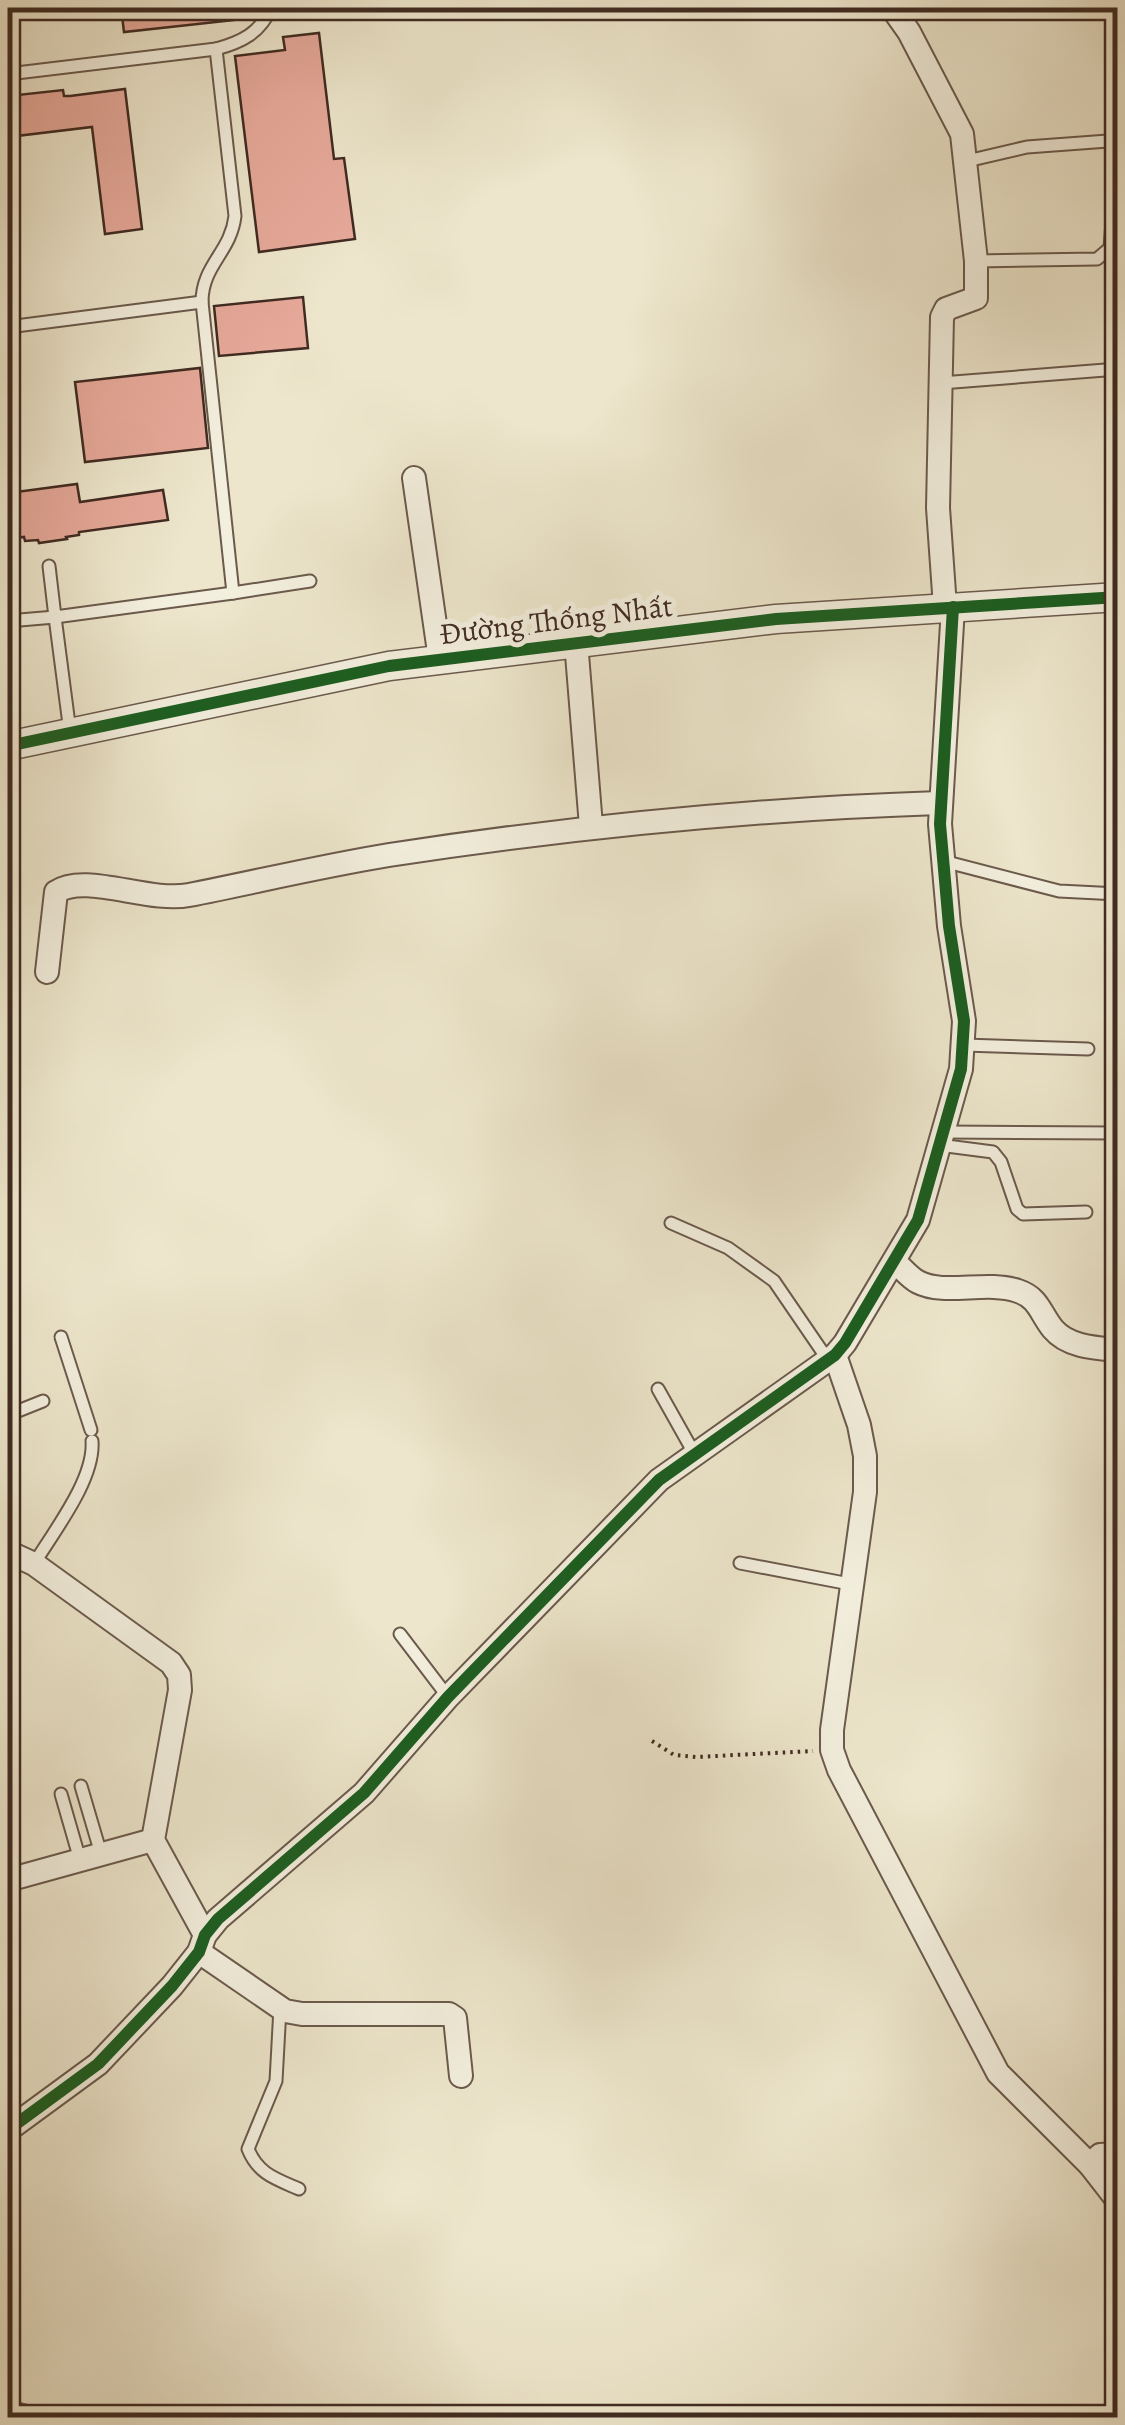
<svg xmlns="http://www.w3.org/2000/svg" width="1125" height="2425" viewBox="0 0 1125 2425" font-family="Alegreya,serif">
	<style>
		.building { fill: #e6a99a; stroke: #402b22; stroke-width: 2.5 }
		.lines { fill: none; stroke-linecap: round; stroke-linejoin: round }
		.service-casing { stroke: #6b5a4c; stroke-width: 15 }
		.minor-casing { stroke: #6b5a4c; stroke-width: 26 }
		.tertiary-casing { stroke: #6b5a4c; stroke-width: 31 }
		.path { stroke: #402b22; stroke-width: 4; stroke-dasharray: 2.5 5; stroke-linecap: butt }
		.service { stroke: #f3efde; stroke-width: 11 }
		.minor { stroke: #f3efde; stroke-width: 22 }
		.tertiary { stroke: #f3efde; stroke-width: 28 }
		.cycleway-casing { stroke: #f3efde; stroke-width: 19 }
		.cycleway { stroke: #1b5e20; stroke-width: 12 }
		.labels { text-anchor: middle; stroke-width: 10; stroke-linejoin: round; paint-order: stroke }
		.street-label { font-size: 30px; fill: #402b22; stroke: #f3efde }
	</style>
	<rect width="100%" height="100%" fill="#ede6cc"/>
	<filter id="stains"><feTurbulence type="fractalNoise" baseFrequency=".002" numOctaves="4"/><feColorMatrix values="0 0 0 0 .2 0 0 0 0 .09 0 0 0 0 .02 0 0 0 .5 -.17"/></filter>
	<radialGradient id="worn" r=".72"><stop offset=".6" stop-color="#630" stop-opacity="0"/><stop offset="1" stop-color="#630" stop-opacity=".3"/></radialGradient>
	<!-- building -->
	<g class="building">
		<polygon points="121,8 243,8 244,19 124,32"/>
		<polygon points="319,33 334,159 344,158 355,239 259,252 235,56 285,50 283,37"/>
		<polygon points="125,89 142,229 105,234 92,127 8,137 8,96 63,90 64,96 70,96"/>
		<polygon points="303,297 308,348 219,356 214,306"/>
		<polygon points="200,368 208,448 85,462 75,382"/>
		<polygon points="77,484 80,502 163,490 168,520 79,532 79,535 66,537 67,539 39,543 38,540 25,541 24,537 8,539 8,511 15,510 13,496 17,495 16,492"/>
	</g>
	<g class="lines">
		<!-- service casing -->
		<g class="service-casing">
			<g id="service">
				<polyline points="8,74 216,49"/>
				<polyline points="967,161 1027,147 1108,141"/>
				<polyline points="976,261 1097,259 1110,248 1113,208"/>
				<polyline points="8,327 202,302"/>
				<polyline points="941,383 1118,369"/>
				<path d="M 49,566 L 55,617 L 233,593 L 202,302 C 202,265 231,252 235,216 L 216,49 C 242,42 260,33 271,8"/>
				<polyline points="233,593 310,581"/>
				<polyline points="8,621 55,617 70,732"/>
				<polyline points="943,861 1059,891 1118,894"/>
				<polyline points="964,1045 1088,1049"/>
				<polyline points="944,1132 1118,1133"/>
				<polyline points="939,1145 993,1152 1001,1162 1017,1209 1023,1214 1086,1212"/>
				<polyline points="671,1223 728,1248 774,1281 828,1360"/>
				<polyline points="61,1337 91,1430"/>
				<polyline points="658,1389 694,1453"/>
				<polyline points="8,1415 43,1401"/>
				<polyline points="740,1563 855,1585"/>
				<path d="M 34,1564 C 54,1531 95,1479 92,1441"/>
				<polyline points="400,1634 448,1697"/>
				<polyline points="81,1786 101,1854"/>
				<polyline points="61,1794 80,1860"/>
				<path d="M 280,2008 L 276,2081 L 248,2149 C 258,2174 276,2179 299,2189"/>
			</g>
		</g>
		<!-- minor casing -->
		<g class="minor-casing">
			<g id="minor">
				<polyline points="892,8 909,32 962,134 976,261 976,298 946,309 942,317 938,508 945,607"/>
				<polyline points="414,478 440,659"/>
				<polyline points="576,642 591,826"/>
				<path d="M 47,972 L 56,892 C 85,872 148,903 189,895 C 255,882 322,866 389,855 C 572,827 755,809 939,803"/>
				<path d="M 895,1262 C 902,1268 910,1278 918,1282 C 945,1296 986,1280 1018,1291 C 1039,1298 1040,1313 1053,1329 C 1068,1347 1096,1348 1118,1350"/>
				<polyline points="835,1355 859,1425 865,1456 865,1492 832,1730 832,1750 839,1770 998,2073 1090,2165 1118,2201"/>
				<polyline points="8,1552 34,1564 171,1663 179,1675 180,1690 153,1840 205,1935"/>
				<polyline points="8,1880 153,1840"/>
				<polyline points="199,1952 285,2011 302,2014 449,2014 455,2018 461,2076"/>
				<polyline points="8,2130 98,2064 172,1986 199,1952 205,1935 218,1919 364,1793 448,1697 659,1480 835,1355 845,1343 918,1220 961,1069 964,1021 949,926 940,824 953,607"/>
				<polyline points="1090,2165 1100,2155 1118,2154"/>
				<polyline points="8,2412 30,2418"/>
			</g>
		</g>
		<!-- tertiary casing -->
		<g class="tertiary-casing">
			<polyline id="tertiary" points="8,746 389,666 776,619 1118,597"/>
		</g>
		<!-- path -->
		<polyline class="path" points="652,1741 674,1755 696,1757 813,1751"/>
		<!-- service -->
		<use href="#service" class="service"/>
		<!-- minor -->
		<use href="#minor" class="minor"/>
		<!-- tertiary -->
		<use href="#tertiary" class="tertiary"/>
		<!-- cycleway casing -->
		<g class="cycleway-casing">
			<g id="cycleway">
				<polyline points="8,746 389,666 776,619 1118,597"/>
				<polyline points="8,2130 98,2064 172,1986 199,1952 205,1935 218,1919 364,1793 448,1697 659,1480 835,1355 845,1343 918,1220 961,1069 964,1021 949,926 940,824 953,607"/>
			</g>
		</g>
		<!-- cycleway -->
		<use href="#cycleway" class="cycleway"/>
	</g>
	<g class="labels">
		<!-- street labels -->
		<g class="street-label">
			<text transform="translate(556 620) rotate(-7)" y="10">Đường Thống Nhất</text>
		</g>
	</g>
	<!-- margin -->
	<rect width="1125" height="2425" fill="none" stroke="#ede6cc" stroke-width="40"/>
	<rect x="10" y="10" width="1105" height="2405" fill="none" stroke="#402b22" stroke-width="5"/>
	<rect x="20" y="20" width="1085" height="2385" fill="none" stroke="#402b22" stroke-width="2.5"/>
	<rect width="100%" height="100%" filter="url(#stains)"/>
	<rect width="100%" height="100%" fill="url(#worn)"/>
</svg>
